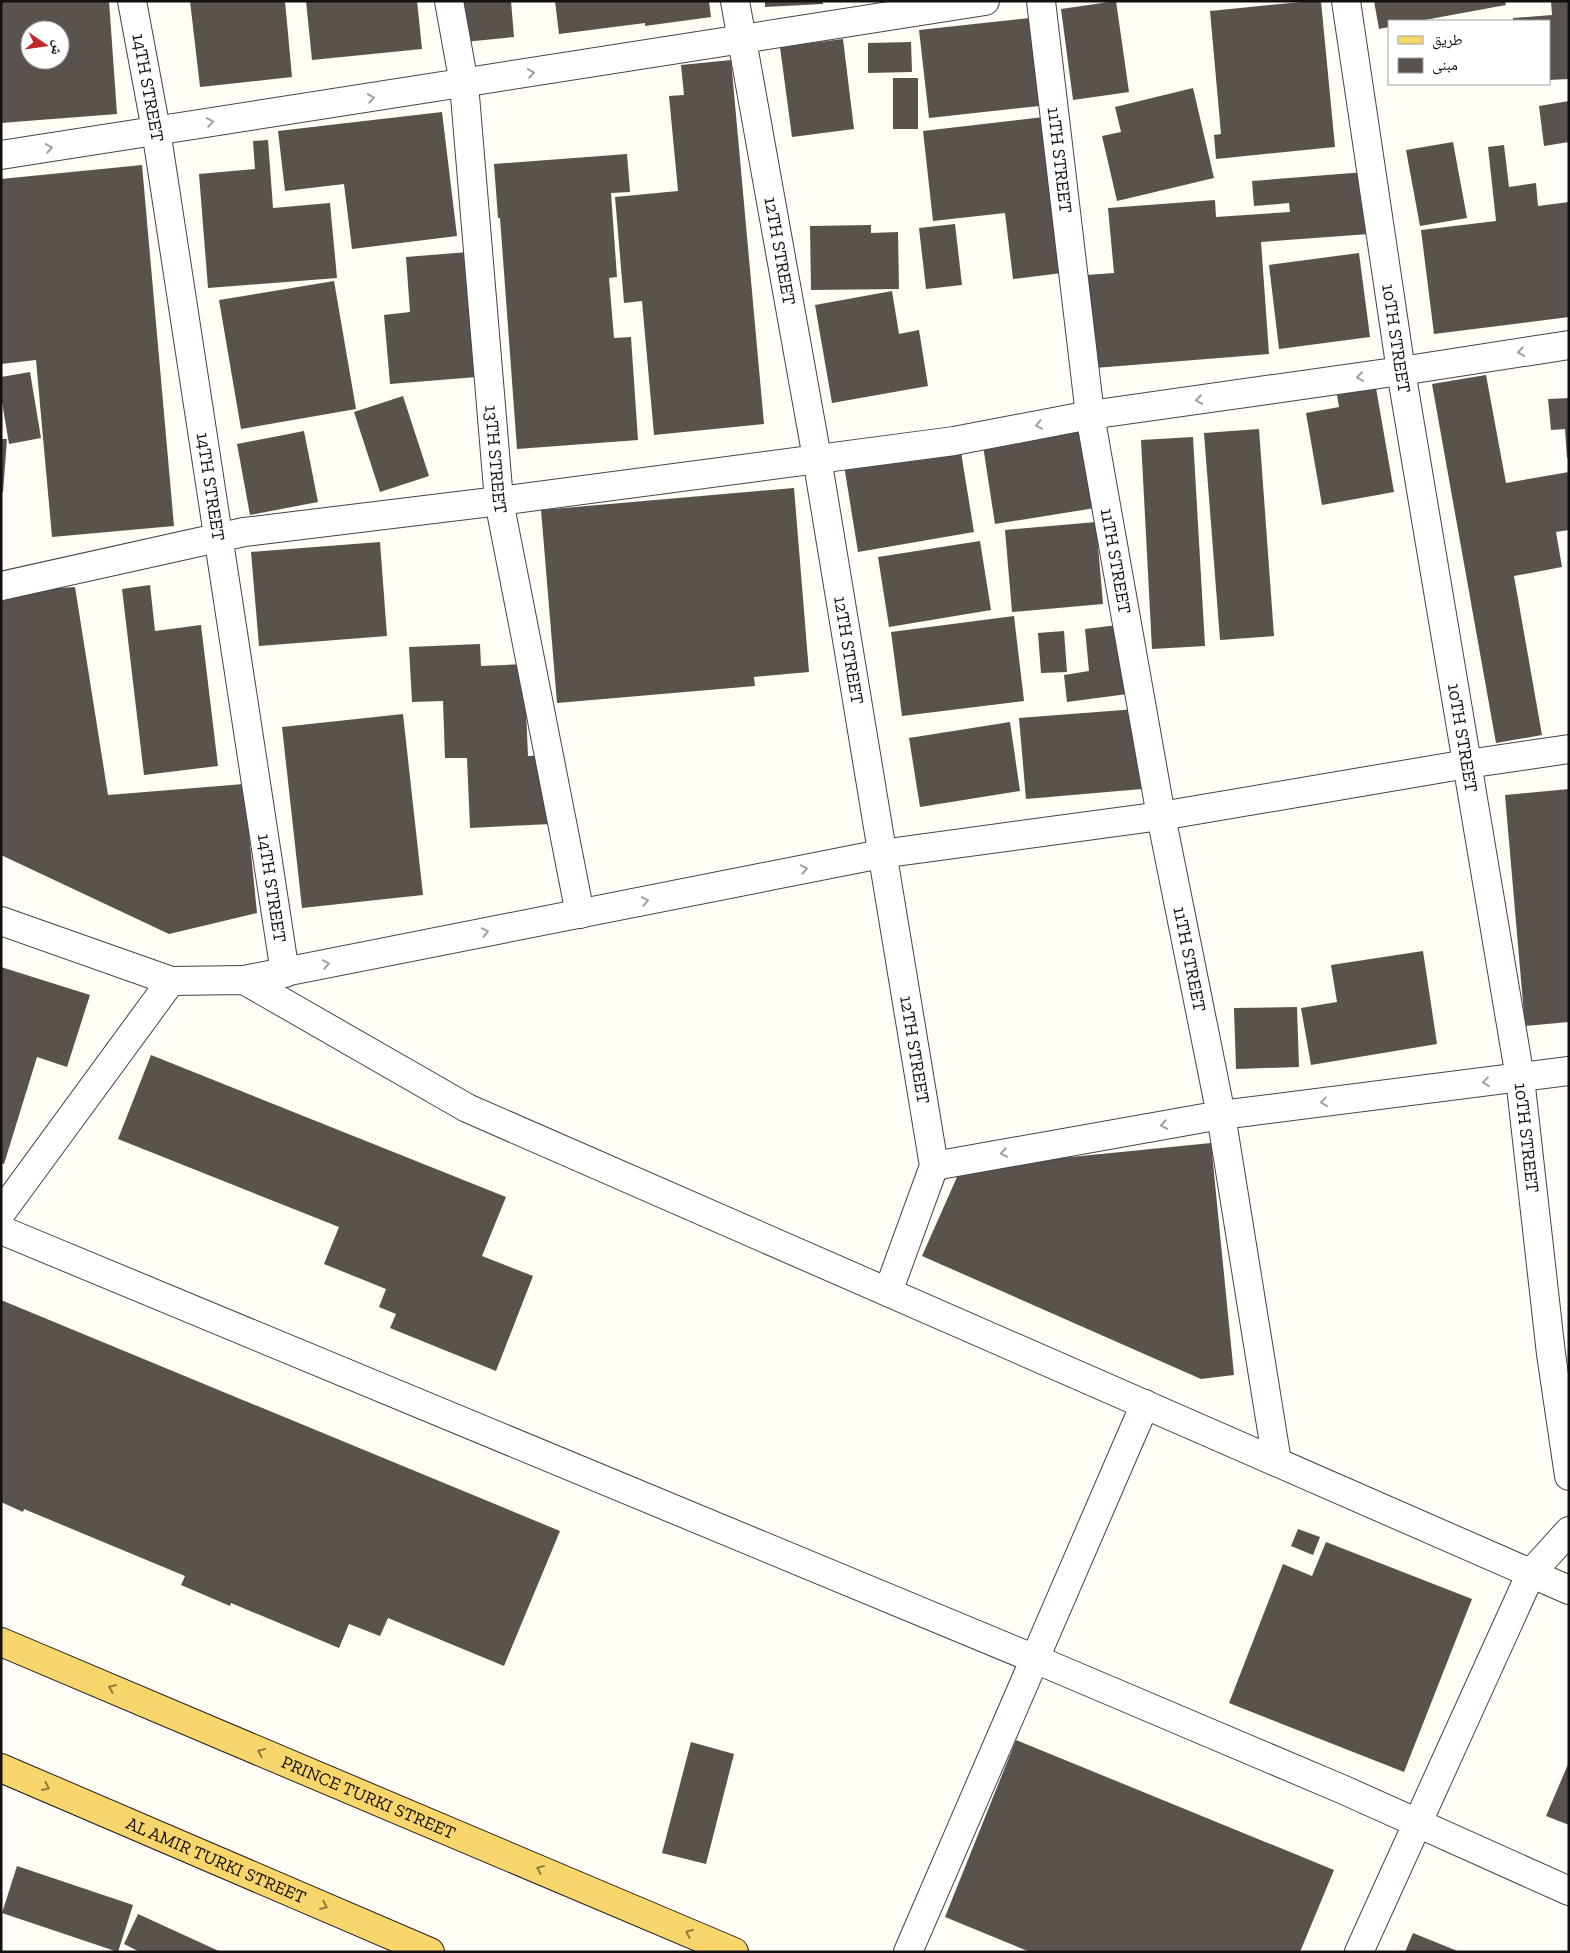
<svg xmlns="http://www.w3.org/2000/svg" width="1570" height="1953" viewBox="0 0 1570 1953" font-family="'Zilla Slab','Noto Naskh Arabic',serif">
	<style>
		.building { fill: #5a524d; fill-rule: evenodd }
		.lines { fill: none; stroke-linecap: round; stroke-linejoin: round }
		.minor-casing { stroke: #444; stroke-width: 30 }
		.major-casing { stroke: #222; stroke-width: 30 }
		.minor { stroke: #fff; stroke-width: 28 }
		.major { stroke: #f9d66b; stroke-width: 28 }
		.oneway { stroke: #a0a0a0 }
		.oneway2 { stroke: #917d42 }
		.labels { text-anchor: middle; stroke-width: 5; stroke-linejoin: round; paint-order: stroke }
		.street-label { font-size: 18px; fill: #111; stroke: #fff }
	</style>
	<rect width="100%" height="100%" fill="#fffdf5"/>
	<!-- building -->
	<g class="building">
		<path d="M 1,1 L 109,1 L 117,114 L 1,123 ZM 30,30 L 60,30 L 60,60 L 30,60 Z"/>
		<polygon points="190,1 285,1 292,77 200,87"/>
		<polygon points="306,1 417,1 422,49 312,60"/>
		<polygon points="460,1 511,1 514,37 464,42"/>
		<polygon points="555,1 709,1 711,17 645,26 645,23 559,34"/>
		<polygon points="765,1 823,1 823,4 765,7"/>
		<polygon points="1116,1 1129,92 1073,100 1061,9"/>
		<polygon points="1311,1 1321,1 1335,147 1216,159 1214,135 1221,134 1210,11"/>
		<polygon points="1374,1 1505,1 1506,5 1419,21 1389,21 1389,27 1379,29"/>
		<polygon points="1551,1 1569,1 1569,79 1549,80 1549,21 1513,21 1513,18 1552,15"/>
		<polygon points="1039,17 1049,105 929,118 919,30"/>
		<polygon points="843,39 854,129 792,137 780,47"/>
		<polygon points="911,42 912,72 868,73 868,43"/>
		<polygon points="731,60 764,424 654,435 642,301 624,303 615,197 678,191 669,96 684,95 681,65"/>
		<rect x="893" y="78" width="25" height="51"/>
		<polygon points="1193,88 1214,178 1117,201 1102,136 1121,132 1115,107"/>
		<polygon points="1569,101 1569,142 1544,146 1539,106"/>
		<polygon points="442,112 457,236 352,249 344,184 285,191 278,131"/>
		<polygon points="1052,116 1070,272 1013,279 1005,213 933,221 923,131"/>
		<polygon points="268,140 273,208 330,203 337,278 208,288 199,174 255,169 253,141"/>
		<polygon points="1453,142 1467,218 1420,226 1406,150"/>
		<polygon points="1504,145 1509,187 1536,183 1538,206 1569,202 1569,317 1434,334 1421,230 1496,221 1488,147"/>
		<polygon points="627,154 630,192 611,193 617,277 609,278 614,338 631,337 638,440 517,449 500,218 498,218 494,164"/>
		<polygon points="142,165 174,526 52,537 36,360 1,364 1,179"/>
		<polygon points="1365,172 1369,234 1261,242 1269,354 1095,368 1087,275 1114,273 1108,208 1215,200 1216,217 1290,212 1289,203 1254,206 1252,181"/>
		<polygon points="955,224 962,285 926,289 919,228"/>
		<polygon points="871,225 871,233 898,232 899,289 811,290 810,226"/>
		<polygon points="468,252 477,377 390,384 384,315 410,312 406,257"/>
		<polygon points="1359,253 1370,337 1279,349 1269,265"/>
		<polygon points="334,281 356,409 241,429 219,300"/>
		<polygon points="892,291 899,334 919,330 928,386 832,403 815,305"/>
		<polygon points="30,372 41,438 9,444 1,396 1,377"/>
		<polygon points="1486,375 1506,483 1569,472 1569,530 1556,532 1562,567 1514,576 1542,735 1496,743 1432,384"/>
		<polygon points="1376,388 1394,492 1322,505 1306,413 1339,407 1337,395"/>
		<polygon points="403,396 429,476 380,492 354,412"/>
		<polygon points="1569,398 1569,458 1567,458 1565,429 1551,430 1548,399"/>
		<polygon points="1259,429 1274,636 1220,640 1204,433"/>
		<polygon points="304,431 318,502 250,515 237,444"/>
		<polygon points="1084,431 1095,508 995,524 983,446"/>
		<polygon points="1193,437 1205,646 1152,649 1141,440"/>
		<polygon points="1,439 7,439 3,492 1,492"/>
		<polygon points="959,440 974,532 858,552 843,459"/>
		<polygon points="794,488 809,672 754,677 755,686 557,703 541,510"/>
		<polygon points="1096,522 1103,604 1012,612 1005,530"/>
		<polygon points="980,541 991,610 889,627 878,557"/>
		<polygon points="380,542 387,636 259,646 251,552"/>
		<polygon points="150,585 155,631 201,625 218,766 144,775 122,589"/>
		<polygon points="75,587 108,795 244,784 257,913 169,934 1,855 1,592"/>
		<polygon points="1014,616 1024,701 902,716 891,632"/>
		<polygon points="1126,624 1135,693 1067,702 1064,675 1089,671 1085,629"/>
		<polygon points="1064,631 1067,672 1041,673 1038,633"/>
		<polygon points="480,644 481,666 524,664 528,756 549,755 551,824 470,828 467,758 445,758 443,701 412,702 409,647"/>
		<polygon points="1136,709 1142,789 1026,799 1019,718"/>
		<polygon points="403,714 423,895 302,908 282,727"/>
		<polygon points="1010,722 1020,791 920,807 909,738"/>
		<polygon points="1569,789 1569,1022 1525,1026 1505,795"/>
		<polygon points="1423,951 1437,1044 1311,1065 1301,1008 1337,1002 1331,965"/>
		<polygon points="1,967 90,995 67,1067 37,1057 4,1164 1,1163"/>
		<polygon points="1297,1007 1299,1067 1236,1069 1234,1008"/>
		<polygon points="151,1055 506,1197 482,1256 533,1276 496,1371 390,1328 396,1314 379,1307 386,1289 324,1264 339,1227 118,1139"/>
		<polygon points="1211,1143 1234,1375 1201,1379 922,1256 961,1168"/>
		<polygon points="1,1300 560,1531 504,1666 388,1618 380,1636 349,1624 339,1648 231,1603 230,1606 181,1585 185,1576 24,1509 23,1512 1,1502"/>
		<polygon points="1298,1529 1320,1537 1313,1555 1291,1546"/>
		<polygon points="1326,1542 1472,1599 1404,1772 1229,1703 1283,1564 1312,1576"/>
		<polygon points="1016,1740 1334,1870 1300,1952 1030,1952 945,1917"/>
		<polygon points="691,1742 734,1754 706,1864 662,1853"/>
		<polygon points="1569,1762 1569,1825 1546,1816"/>
		<polygon points="17,1866 133,1905 118,1952 2,1913"/>
		<polygon points="138,1914 221,1952 140,1952 124,1944"/>
		<polygon points="1413,1933 1460,1952 1405,1952"/>
	</g>
	<g class="lines">
		<!-- minor casing -->
		<g class="minor-casing">
			<g id="minor">
				<path id="s1" d="M 132,1 L 156,130 L 285,973"/>
				<path id="s2" d="M 449,1 L 464,84 L 499,501 L 580,914"/>
				<path id="s3" d="M 735,1 L 817,458 L 934,1166 L 888,1292"/>
				<path id="s4" d="M 1041,1 L 1090,415 L 1161,816 L 1221,1115 L 1277,1462"/>
				<path id="s5" d="M 1346,1 L 1401,371 L 1520,1078 L 1551,1354 L 1569,1476"/>
				<polyline points="1,155 985,1"/>
				<polyline points="1,586 244,532 499,501 954,441 1090,415 1401,371 1569,345"/>
				<polyline points="1,921 171,981 244,980 467,1108 1569,1590"/>
				<polyline points="244,980 881,854 1161,816 1467,764 1569,749"/>
				<polyline points="934,1166 1221,1115 1569,1071"/>
				<polyline points="1,1213 171,981"/>
				<polyline points="1,1230 1035,1659 1344,1790 1569,1891"/>
				<polyline points="908,1952 1145,1404"/>
				<polyline points="1359,1952 1531,1573 1569,1531"/>
			</g>
		</g>
		<!-- major casing -->
		<g class="major-casing">
			<g id="major">
				<path id="s6" d="M 1,1642 L 734,1952"/>
				<path id="s7" d="M 1,1768 L 430,1952"/>
			</g>
		</g>
		<!-- minor -->
		<use href="#minor" class="minor"/>
		<!-- major -->
		<use href="#major" class="major"/>
	</g>
	<!-- one-way arrows -->
	<defs><path id="oneway-chevron" d="M-2-3.5L2.5 0L-2 3.5" fill="none" stroke-width="1.6" stroke-linecap="round" stroke-linejoin="round" transform="scale(1.25)"/></defs>
	<g class="oneway">
		<use href="#oneway-chevron" transform="translate(531 73) rotate(-9)"/>
		<use href="#oneway-chevron" transform="translate(371 98) rotate(-9)"/>
		<use href="#oneway-chevron" transform="translate(210 122) rotate(-9)"/>
		<use href="#oneway-chevron" transform="translate(49 148) rotate(-9)"/>
		<use href="#oneway-chevron" transform="translate(1521 352) rotate(171)"/>
		<use href="#oneway-chevron" transform="translate(1360 377) rotate(172)"/>
		<use href="#oneway-chevron" transform="translate(1199 400) rotate(172)"/>
		<use href="#oneway-chevron" transform="translate(1039 425) rotate(169)"/>
		<use href="#oneway-chevron" transform="translate(804 869) rotate(-11)"/>
		<use href="#oneway-chevron" transform="translate(645 901) rotate(-11)"/>
		<use href="#oneway-chevron" transform="translate(485 932) rotate(-11)"/>
		<use href="#oneway-chevron" transform="translate(326 964) rotate(-11)"/>
		<use href="#oneway-chevron" transform="translate(1486 1082) rotate(173)"/>
		<use href="#oneway-chevron" transform="translate(1324 1102) rotate(173)"/>
		<use href="#oneway-chevron" transform="translate(1164 1125) rotate(170)"/>
		<use href="#oneway-chevron" transform="translate(1004 1153) rotate(170)"/>
	</g>
	<g class="oneway2">
		<use href="#oneway-chevron" transform="translate(112 1688) rotate(-157)"/>
		<use href="#oneway-chevron" transform="translate(261 1752) rotate(-157)"/>
		<use href="#oneway-chevron" transform="translate(46 1787) rotate(23)"/>
		<use href="#oneway-chevron" transform="translate(540 1869) rotate(-157)"/>
		<use href="#oneway-chevron" transform="translate(324 1906) rotate(23)"/>
		<use href="#oneway-chevron" transform="translate(689 1933) rotate(-157)"/>
	</g>
	<g class="labels">
		<!-- street labels -->
		<g class="street-label">
			<text dy="6" stroke="none"><textPath href="#s1" startOffset="88">14TH STREET</textPath></text>
			<text dy="6" stroke="none"><textPath href="#s4" startOffset="160">11TH STREET</textPath></text>
			<text dy="6" stroke="none"><textPath href="#s3" startOffset="254">12TH STREET</textPath></text>
			<text dy="6" stroke="none"><textPath href="#s5" startOffset="341">10TH STREET</textPath></text>
			<text dy="6" stroke="none"><textPath href="#s2" startOffset="461">13TH STREET</textPath></text>
			<text dy="6" stroke="none"><textPath href="#s1" startOffset="492">14TH STREET</textPath></text>
			<text dy="6" stroke="none"><textPath href="#s4" startOffset="565">11TH STREET</textPath></text>
			<text dy="6" stroke="none"><textPath href="#s3" startOffset="659">12TH STREET</textPath></text>
			<text dy="6" stroke="none"><textPath href="#s5" startOffset="746">10TH STREET</textPath></text>
			<text dy="6" stroke="none"><textPath href="#s1" startOffset="898">14TH STREET</textPath></text>
			<text dy="6" stroke="none"><textPath href="#s4" startOffset="970">11TH STREET</textPath></text>
			<text dy="6" stroke="none"><textPath href="#s3" startOffset="1064">12TH STREET</textPath></text>
			<text dy="6" stroke="none"><textPath href="#s5" startOffset="1151">10TH STREET</textPath></text>
			<text dy="6" stroke="none"><textPath href="#s6" startOffset="399">PRINCE TURKI STREET</textPath></text>
			<text dy="6" stroke="none"><textPath href="#s7" startOffset="234">AL AMIR TURKI STREET</textPath></text>
		</g>
	</g>
	<!-- border -->
	<rect width="1570" height="1953" fill="none" stroke="#111111" stroke-width="5"/>
	<!-- legend -->
	<rect x="1388" y="20" width="162" height="65" fill="#ffffff" stroke="#a0a0a0"/>
	<rect x="1398" y="36" width="25" height="8" fill="#f9d66b" stroke="#a0a0a0"/>
	<text x="1432" y="45" font-size="15" fill="#111111">طريق</text>
	<rect x="1398" y="58" width="25" height="15" fill="#5a524d" stroke="#a0a0a0"/>
	<text x="1432" y="70" font-size="15" fill="#111111">مبنى</text>
	<!-- north arrow -->
	<g transform="translate(45 45) rotate(103)"><circle r="24" fill="#ffffff" stroke="#a0a0a0"/>
	<path d="M0-4L9 19L0 12L-9 19Z" fill="#c4262e"/>
	<text y="-8" font-size="14" font-weight="bold" text-anchor="middle" fill="#111111">ش</text>
	</g>
</svg>
